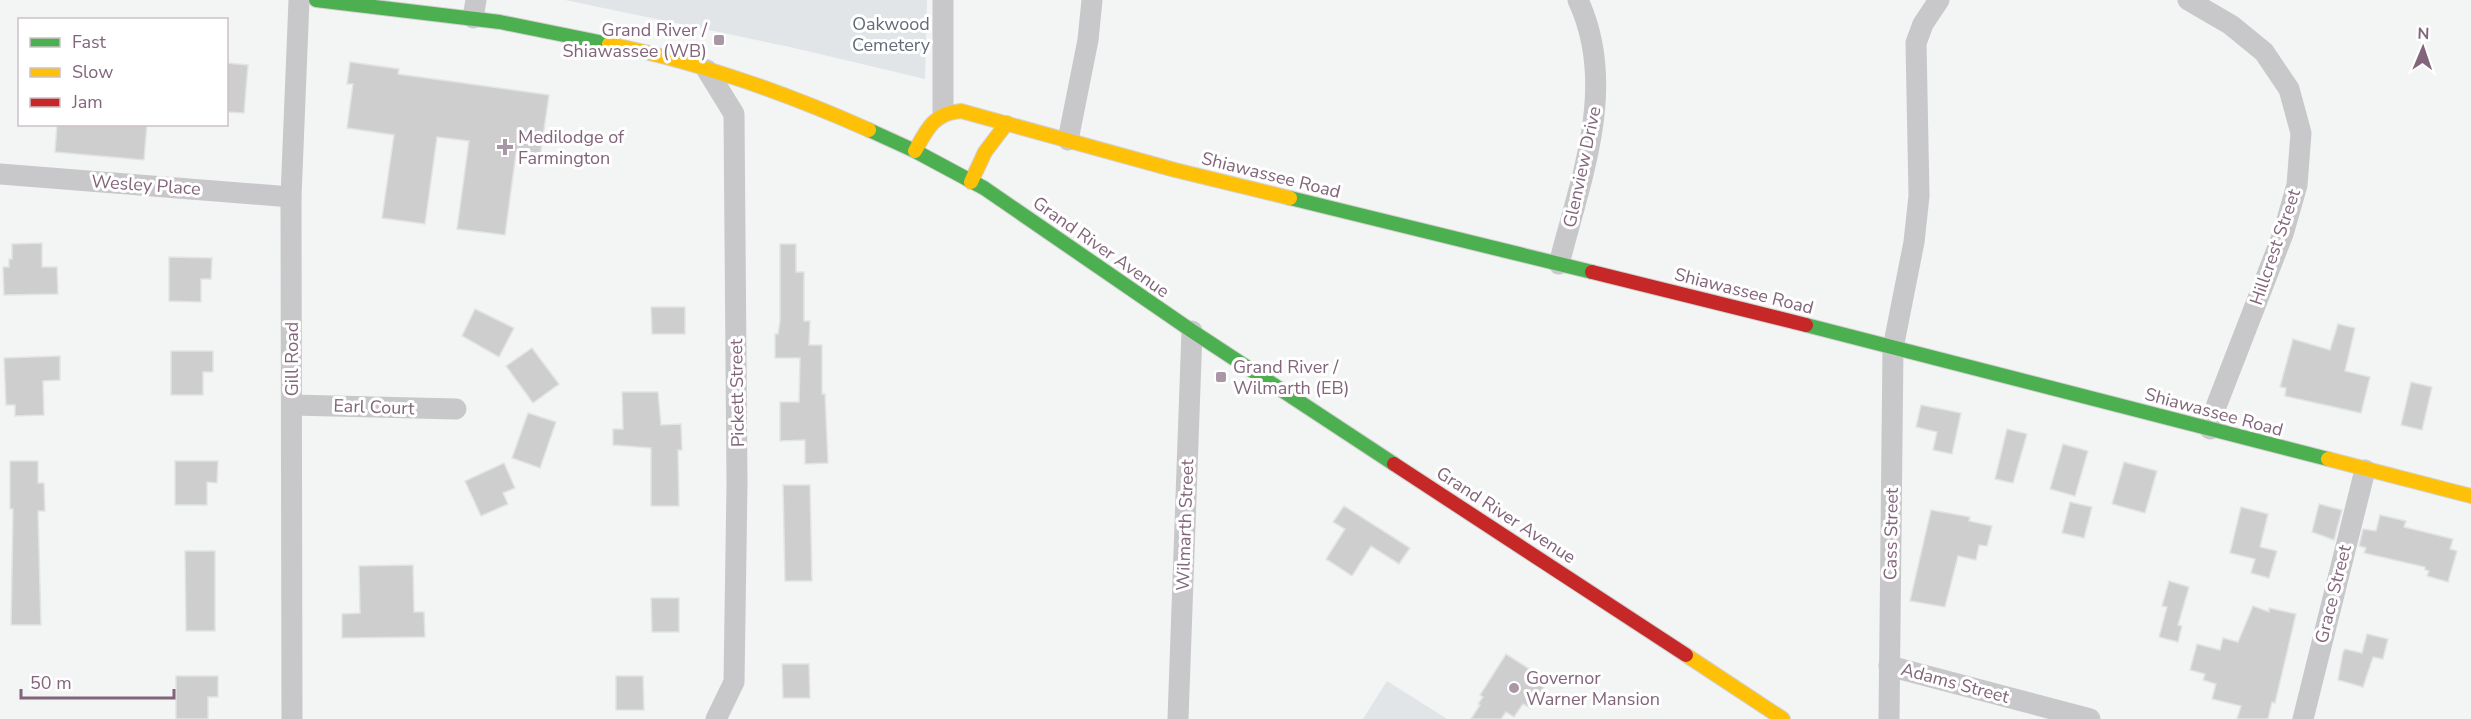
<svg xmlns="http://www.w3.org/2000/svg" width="2471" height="719" viewBox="0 0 2471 719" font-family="'Nunito Sans',sans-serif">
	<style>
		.green { fill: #e1e5e7 }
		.building { fill: #cfcecf; stroke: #e2e4e4; stroke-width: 1.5 }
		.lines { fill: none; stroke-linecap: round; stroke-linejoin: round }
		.fast-casing { stroke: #d3d1d2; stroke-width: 16 }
		.slow-casing { stroke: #d3d1d2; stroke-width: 16 }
		.jam-casing { stroke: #d3d1d2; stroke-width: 16 }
		.street { stroke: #c8c7c9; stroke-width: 21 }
		.fast { stroke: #4caf50; stroke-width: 14 }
		.slow { stroke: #ffc107; stroke-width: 14 }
		.jam { stroke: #c62828; stroke-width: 14 }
		.poi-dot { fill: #aa97a5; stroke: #fff; stroke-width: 2 }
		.labels { text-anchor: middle; stroke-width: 6; stroke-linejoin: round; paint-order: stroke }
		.park-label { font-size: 18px; fill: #646b79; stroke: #fff }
		.poi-label { font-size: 18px; fill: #82657a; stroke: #fff; text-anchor: start }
		.street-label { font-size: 18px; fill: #82657a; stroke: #fff }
	</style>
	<rect width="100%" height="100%" fill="#f3f4f4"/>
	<!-- green -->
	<g class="green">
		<polygon points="565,0 927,0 925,79 790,47"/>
		<polygon points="1387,681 1447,719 1363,719"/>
	</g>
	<!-- building -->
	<g class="building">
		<polygon points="350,62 399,69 398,74 549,95 540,157 516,153 505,235 457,229 469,141 437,137 425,224 382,218 394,135 347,128 353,84 347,84"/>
		<polygon points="226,63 248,65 244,113 226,112"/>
		<polygon points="57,124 147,124 144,160 55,152"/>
		<polygon points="42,243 42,267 57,267 58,294 4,295 3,267 9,267 9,259 12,259 12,244"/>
		<polygon points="780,244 796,244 796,272 804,272 804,321 810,321 809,345 822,345 822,394 825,394 828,463 805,464 805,440 780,441 780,402 799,402 800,358 775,358 775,334 778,334 780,321"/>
		<polygon points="169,257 212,258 211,279 201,279 201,302 169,301"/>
		<polygon points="651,307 685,307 685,334 652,334"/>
		<polygon points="475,309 514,328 499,357 462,336"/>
		<polygon points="2338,324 2355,328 2345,371 2370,377 2361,413 2285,396 2286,388 2280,387 2293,339 2330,350"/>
		<polygon points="532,348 559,384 533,403 506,366"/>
		<polygon points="171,351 213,351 213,372 203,372 203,395 171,395"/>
		<polygon points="60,356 60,380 43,381 44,415 15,416 15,405 6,405 4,358"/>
		<polygon points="2411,382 2432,387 2422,430 2401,425"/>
		<polygon points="622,392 658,392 661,425 681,424 682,450 678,450 679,506 651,506 651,448 613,445 613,429 623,429"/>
		<polygon points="1921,405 1961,413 1952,454 1933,450 1937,432 1916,427"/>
		<polygon points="528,413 556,422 540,468 512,458"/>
		<polygon points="2007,429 2027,434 2013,483 1995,479"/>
		<polygon points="2063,444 2088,451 2075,496 2050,489"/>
		<polygon points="10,461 38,461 38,483 44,483 45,511 38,511 41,625 11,625 13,509 10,509"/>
		<polygon points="175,461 218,461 217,483 207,482 207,505 175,505"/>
		<polygon points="2124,462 2157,471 2145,513 2112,504"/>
		<polygon points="504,463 515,488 503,493 508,504 481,516 465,481"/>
		<polygon points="783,485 810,485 812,581 785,581"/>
		<polygon points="2070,502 2092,507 2084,538 2062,533"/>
		<polygon points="2319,504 2342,510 2334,540 2312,532"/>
		<polygon points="1344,506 1410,548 1399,564 1371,546 1352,576 1326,559 1345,529 1333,522"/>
		<polygon points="2241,507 2268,514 2260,547 2277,551 2269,578 2251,573 2255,559 2230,553"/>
		<polygon points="1931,510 1970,517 1969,521 1992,526 1987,546 1979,545 1976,560 1958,556 1945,607 1910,601"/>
		<polygon points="2380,515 2406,521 2404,527 2453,539 2450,549 2457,551 2448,582 2427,576 2429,571 2425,570 2425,567 2364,553 2366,548 2359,546 2363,529 2376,531"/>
		<polygon points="185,551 215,551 215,631 186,631"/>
		<polygon points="413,565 414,612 424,612 425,637 342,638 342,614 360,613 359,566"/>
		<polygon points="2169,581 2189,587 2178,625 2182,626 2178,642 2159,637 2167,607 2162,606"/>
		<polygon points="651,598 679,598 679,632 652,632"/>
		<polygon points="2253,606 2269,612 2269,608 2296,614 2275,703 2272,702 2268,719 2237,719 2241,706 2212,699 2216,684 2203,680 2205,674 2190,670 2197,644 2220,650 2223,638 2238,642"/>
		<polygon points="2367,634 2388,639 2383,659 2373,657 2363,687 2338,680 2343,652 2345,649 2362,653"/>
		<polygon points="1506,654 1548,681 1530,708 1523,704 1514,717 1506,712 1501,719 1471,719 1480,705 1478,704 1483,697 1480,695"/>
		<polygon points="782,664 809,664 810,698 783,698"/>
		<polygon points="176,676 218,676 218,697 208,697 208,719 176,719"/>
		<polygon points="616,676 643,676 644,710 616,710"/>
	</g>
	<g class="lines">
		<!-- fast casing -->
		<g class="fast-casing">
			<g id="fast">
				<polyline points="316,0 500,22 609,44"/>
				<polyline points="869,130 915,151 984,188 1192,331 1394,464"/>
				<polyline points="1290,198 1592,272"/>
				<polyline points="1806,325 2328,459"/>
			</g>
		</g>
		<!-- slow casing -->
		<g class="slow-casing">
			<g id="slow">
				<path d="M 609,44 C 698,62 786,93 869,130"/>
				<path d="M 915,151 C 927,129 934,113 961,111 L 1175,170 L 1290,198"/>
				<polyline points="971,182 985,152 1007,123"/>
				<polyline points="2328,459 2471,496"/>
				<polyline points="1686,655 1783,719"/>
			</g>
		</g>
		<!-- jam casing -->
		<g class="jam-casing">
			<g id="jam">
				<polyline points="1592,272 1806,325"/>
				<polyline points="1394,464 1686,655"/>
			</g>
		</g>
		<!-- street -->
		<g class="street">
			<polyline points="943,0 943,111"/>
			<polyline points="2188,0 2231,25 2264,52 2289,89 2301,133 2297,185 2283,234 2217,404 2210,429"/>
			<polyline points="473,18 476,0"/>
			<polyline points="707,70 734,114 737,483 734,682 716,719"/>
			<polyline points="1068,140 1088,40 1092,0"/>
			<polyline points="0,174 291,197"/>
			<path d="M 1559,264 C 1581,177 1618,86 1578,0"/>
			<polyline points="292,405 456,409"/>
			<polyline points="1889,666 2090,719"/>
			<polyline points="292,719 291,197 299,0"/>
			<polyline points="1178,719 1192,331"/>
			<polyline points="1889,719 1893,348 1914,242 1919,196 1916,43 1923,24 1939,0"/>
			<polyline points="2303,719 2365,470"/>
		</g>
		<!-- fast -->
		<use href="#fast" class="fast"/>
		<!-- slow -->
		<use href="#slow" class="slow"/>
		<!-- jam -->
		<use href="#jam" class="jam"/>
	</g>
	<!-- markers -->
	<g class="poi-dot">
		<rect x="713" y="34" width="12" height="12" rx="3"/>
		<path d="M502 138h6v6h6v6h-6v6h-6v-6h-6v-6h6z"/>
		<rect x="1215" y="371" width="12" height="12" rx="3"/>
		<circle cx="1514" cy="688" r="6"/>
	</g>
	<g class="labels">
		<!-- park labels -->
		<g class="park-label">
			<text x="891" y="30">Oakwood<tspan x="891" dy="21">Cemetery</tspan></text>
		</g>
		<!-- poi labels -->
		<g class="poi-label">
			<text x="707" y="36" text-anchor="end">Grand River /<tspan x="707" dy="21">Shiawassee (WB)</tspan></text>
			<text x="518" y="143">Medilodge of<tspan x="518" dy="21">Farmington</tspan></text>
			<text x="1233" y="373">Grand River /<tspan x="1233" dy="21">Wilmarth (EB)</tspan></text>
			<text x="1526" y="684">Governor<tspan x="1526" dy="21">Warner Mansion</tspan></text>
		</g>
		<!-- street labels -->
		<g class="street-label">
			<text transform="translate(1582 167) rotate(-78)" y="6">Glenview Drive</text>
			<text transform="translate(1271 175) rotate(14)" y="6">Shiawassee Road</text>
			<text transform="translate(146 185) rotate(4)" y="6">Wesley Place</text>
			<text transform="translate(1101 247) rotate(35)" y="6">Grand River Avenue</text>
			<text transform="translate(2275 247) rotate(-71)" y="6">Hillcrest Street</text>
			<text transform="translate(1744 291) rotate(14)" y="6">Shiawassee Road</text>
			<text transform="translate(292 359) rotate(-90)" y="6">Gill Road</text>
			<text transform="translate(737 393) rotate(-91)" y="6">Pickett Street</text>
			<text transform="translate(374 407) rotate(2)" y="6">Earl Court</text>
			<text transform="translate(2214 412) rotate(15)" y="6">Shiawassee Road</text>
			<text transform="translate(1506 515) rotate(33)" y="6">Grand River Avenue</text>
			<text transform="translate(1185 525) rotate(-88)" y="6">Wilmarth Street</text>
			<text transform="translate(1891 534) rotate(-89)" y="6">Cass Street</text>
			<text transform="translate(2333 594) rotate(-76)" y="6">Grace Street</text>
			<text transform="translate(1955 683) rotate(15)" y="6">Adams Street</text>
		</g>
	</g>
	<!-- legend -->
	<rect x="18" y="18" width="210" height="108" fill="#ffffff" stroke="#cdc1ca" stroke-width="1.5"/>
	<rect x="30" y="38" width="30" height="9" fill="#4caf50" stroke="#cdc1ca" stroke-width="1.5"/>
	<text x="72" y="48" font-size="18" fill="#82657a">Fast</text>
	<rect x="30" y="68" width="30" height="9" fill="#ffc107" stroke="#cdc1ca" stroke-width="1.5"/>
	<text x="72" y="78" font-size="18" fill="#82657a">Slow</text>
	<rect x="30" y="98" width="30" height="9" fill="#c62828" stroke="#cdc1ca" stroke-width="1.5"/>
	<text x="72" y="108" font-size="18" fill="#82657a">Jam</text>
	<!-- north arrow -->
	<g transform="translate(2423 48) rotate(2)" stroke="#ffffff" stroke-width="4.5" paint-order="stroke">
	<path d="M0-4.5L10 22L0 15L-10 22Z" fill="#82657a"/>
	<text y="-9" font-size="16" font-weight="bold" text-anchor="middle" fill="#82657a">N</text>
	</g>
	<!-- scale -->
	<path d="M21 689v9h153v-9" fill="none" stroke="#82657a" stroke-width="3"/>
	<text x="30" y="689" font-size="18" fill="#82657a" stroke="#ffffff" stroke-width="4.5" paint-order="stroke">50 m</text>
</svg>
